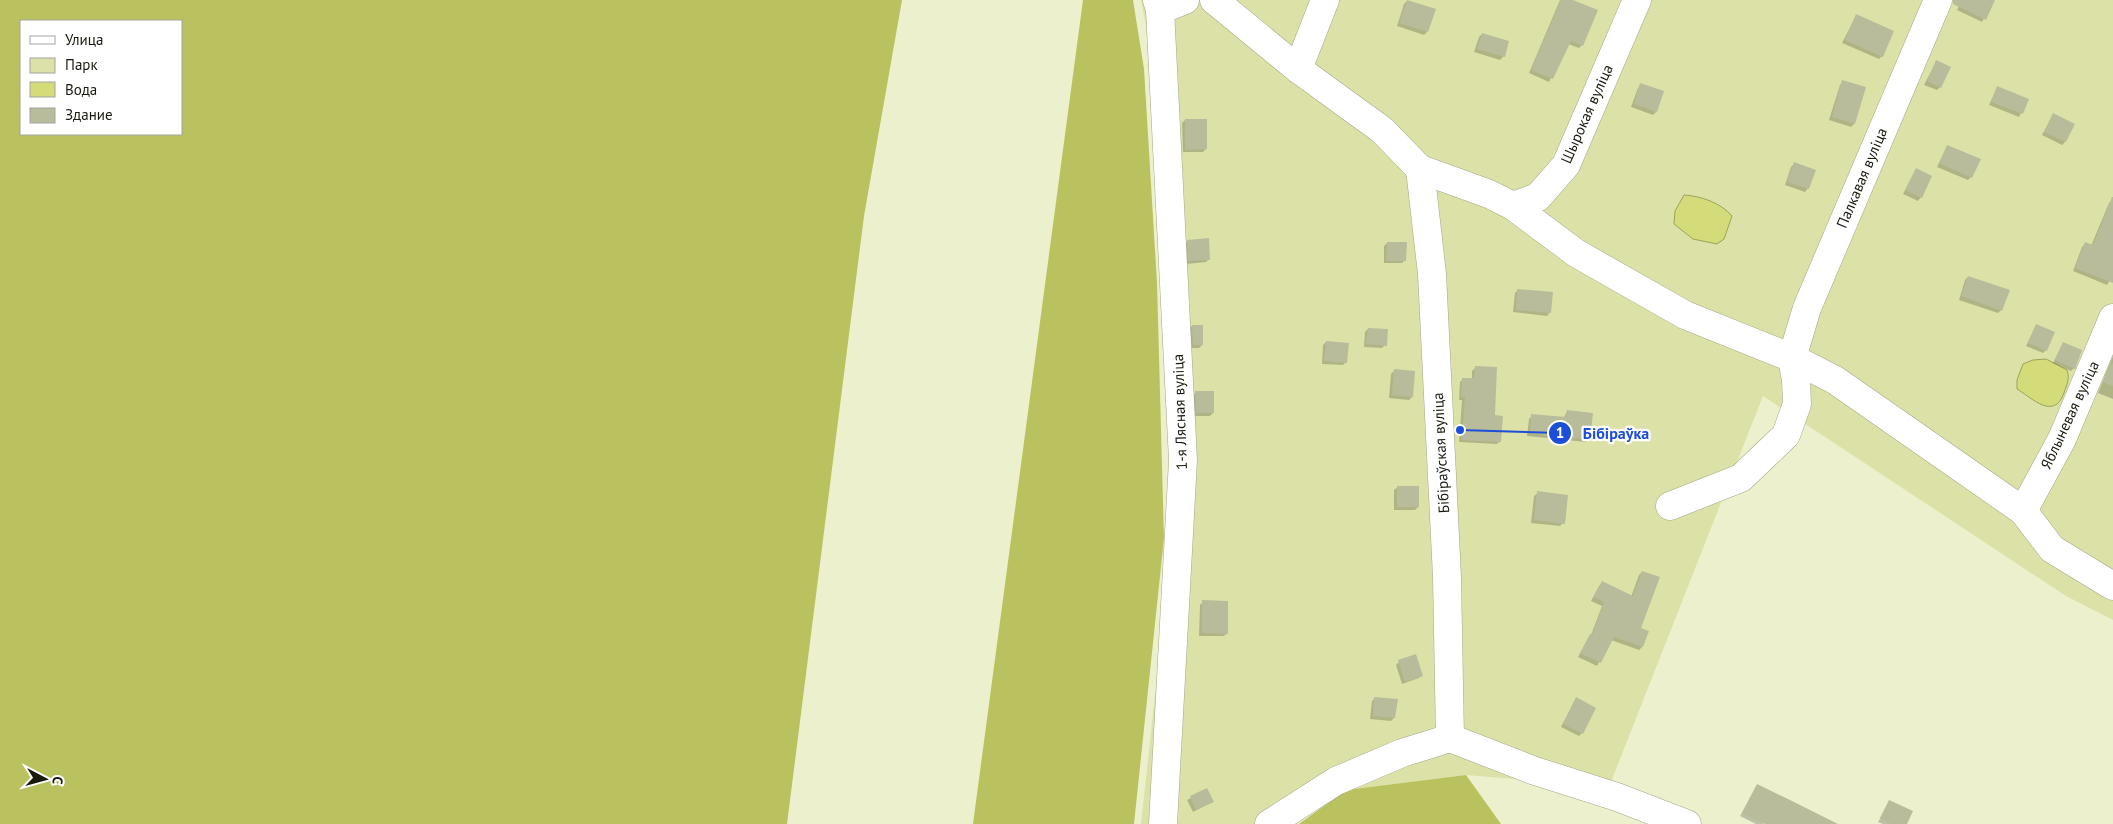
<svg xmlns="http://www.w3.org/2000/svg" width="2113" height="824" viewBox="0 0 2113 824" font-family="'PT Sans',sans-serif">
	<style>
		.green { fill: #dce2a7 }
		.forest { fill: #bac15f; fill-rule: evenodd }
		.water { fill: #d4dc7a; stroke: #9ca25a }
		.shadow { fill: #0003 }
		.building { fill: #b8bc9b }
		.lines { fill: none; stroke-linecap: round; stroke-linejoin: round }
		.minor-casing { stroke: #a4a787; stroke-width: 29 }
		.minor { stroke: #fff; stroke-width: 28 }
		.labels { text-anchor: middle; stroke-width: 4.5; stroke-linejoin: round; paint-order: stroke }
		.street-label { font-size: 15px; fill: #191a0e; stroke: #fff }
		.leader { fill: none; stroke: #1d4ed8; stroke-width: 2 }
		.callout-dot { fill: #1d4ed8; stroke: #fff; stroke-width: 2 }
		.mark-label { font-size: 15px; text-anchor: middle; font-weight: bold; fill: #fff }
		.callout-label { font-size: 16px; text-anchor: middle; font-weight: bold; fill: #1d4ed8; stroke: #fff; stroke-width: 4.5; stroke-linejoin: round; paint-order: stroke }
	</style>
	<rect width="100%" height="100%" fill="#ecf0cd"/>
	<!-- green -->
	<polygon class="green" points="1141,0 2113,0 2113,620 2066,596 1763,396 1609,787 1466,775 1346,790 1294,824 1141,824 1171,548 1172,463 1151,52"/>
	<!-- forest -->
	<g class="forest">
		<path d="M 0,0 L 902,0 L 864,216 L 787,824 L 0,824 ZM 181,21 L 181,134 L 21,134 L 21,21 Z"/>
		<polygon points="1083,0 1133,0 1144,69 1157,283 1164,538 1134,824 973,824"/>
		<polygon points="1466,775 1501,824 1299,824 1346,790"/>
	</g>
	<!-- water -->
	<g class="water">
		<path d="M 1684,195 C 1701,196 1721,203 1732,216 L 1724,239 L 1717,244 L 1693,239 L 1674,224 L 1675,211 Z"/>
		<path d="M 2046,359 L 2067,370 C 2070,379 2067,384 2064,393 C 2054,421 2032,398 2017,389 L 2017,380 L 2023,364 L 2033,360 Z"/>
	</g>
	<!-- shadow -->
	<g class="shadow">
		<polygon points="1560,0 1570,0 1582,45 1579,48 1568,44 1549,82 1529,73"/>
		<polygon points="1962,0 1994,0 1982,22 1957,10"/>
		<polygon points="1407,1 1427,32 1424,35 1397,26 1404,4"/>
		<polygon points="1856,16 1882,56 1879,59 1842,43"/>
		<polygon points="1482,34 1508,42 1503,57 1500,60 1474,52 1479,37"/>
		<polygon points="1936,62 1940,87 1937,90 1924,85"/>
		<polygon points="1843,82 1865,88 1854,124 1851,127 1829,120 1840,85"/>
		<polygon points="1641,85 1656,112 1653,115 1631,107 1638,88"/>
		<polygon points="1997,88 2028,100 2019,117 1989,105"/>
		<polygon points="2053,115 2065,142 2062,145 2042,135"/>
		<polygon points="1185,120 1206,149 1203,152 1183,152 1182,123"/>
		<polygon points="1948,146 1971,177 1968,180 1937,167"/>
		<polygon points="1794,164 1808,188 1805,192 1785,185 1791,167"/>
		<polygon points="1916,170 1921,197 1918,201 1903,194"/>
		<polygon points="2112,200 2113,275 2107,285 2073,271 2082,247 2085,244 2091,246 2109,203"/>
		<polygon points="1188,241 1209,259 1206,262 1186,264 1185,244"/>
		<polygon points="1387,243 1405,260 1402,263 1384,263 1384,246"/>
		<polygon points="1968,277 2001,310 1998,313 1959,300 1965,280"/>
		<polygon points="1518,290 1550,312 1547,316 1513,312 1515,293"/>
		<polygon points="2036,325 2046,350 2043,353 2026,346"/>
		<polygon points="1192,326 1202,345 1199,348 1190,348 1189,329"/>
		<polygon points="1368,329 1385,345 1382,348 1364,347 1365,332"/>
		<polygon points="1326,342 1346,362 1343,365 1322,364 1323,345"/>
		<polygon points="2063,343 2074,368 2071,371 2053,363"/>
		<polygon points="2113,356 2113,399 2098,393"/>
		<polygon points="1475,368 1494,416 1500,441 1497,444 1459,442 1462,400 1459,400 1460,382 1463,379 1472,379 1472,371"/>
		<polygon points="1394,371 1412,397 1409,400 1389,398 1391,374"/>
		<polygon points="1196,392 1213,413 1210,416 1194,416 1193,396"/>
		<polygon points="1567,411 1589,439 1586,442 1527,436 1529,419 1532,416 1564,418"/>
		<polygon points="1398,487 1418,507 1415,510 1394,510 1394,490"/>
		<polygon points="1538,493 1563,523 1560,526 1531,523 1534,496"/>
		<polygon points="1642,572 1639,628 1642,647 1639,650 1611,640 1597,666 1578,657 1591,635 1602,606 1591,601 1599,586 1602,583 1631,597 1639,575"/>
		<polygon points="1203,602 1227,633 1224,636 1199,636 1200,605"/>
		<polygon points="1399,662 1422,675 1419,678 1402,684 1396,665"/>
		<polygon points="1375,698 1394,718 1391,721 1370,719 1372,701"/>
		<polygon points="1574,702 1582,733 1579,736 1561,727"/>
		<polygon points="1757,785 1822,824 1769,824 1764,822 1763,824 1756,824 1740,816"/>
		<polygon points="1206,789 1212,802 1193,812 1187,800"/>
		<polygon points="1890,801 1906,824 1883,824 1878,822"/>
	</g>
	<!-- building -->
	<g class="building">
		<polygon points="1407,0 1436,9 1428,32 1399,23"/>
		<polygon points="1561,0 1573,0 1598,10 1583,46 1571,41 1553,79 1531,70"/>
		<polygon points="1953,0 1995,0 1986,20 1953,4"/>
		<polygon points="1856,14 1894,31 1883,57 1845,40"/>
		<polygon points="1482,33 1509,41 1505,57 1477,49"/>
		<polygon points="1936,60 1951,67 1941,88 1927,81"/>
		<polygon points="1842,80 1866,87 1855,124 1832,117"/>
		<polygon points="1640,83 1664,91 1657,112 1634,104"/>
		<polygon points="1997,86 2029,99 2023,114 1991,102"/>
		<polygon points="2053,113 2075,124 2066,142 2044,132"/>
		<polygon points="1185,119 1207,119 1207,149 1185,150"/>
		<polygon points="1947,145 1981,159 1972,178 1939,163"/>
		<polygon points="1794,162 1816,170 1809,189 1787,182"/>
		<polygon points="1916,168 1932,176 1922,198 1905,190"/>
		<polygon points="2112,197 2113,197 2113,283 2075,268 2085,242 2093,245"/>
		<polygon points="1209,238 1210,260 1188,261 1187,240"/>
		<polygon points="1387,242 1407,242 1406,261 1386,261"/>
		<polygon points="1968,276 2010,290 2002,311 1961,296"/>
		<polygon points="1517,289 1553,292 1551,313 1516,310"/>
		<polygon points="2036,324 2055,332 2047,351 2028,343"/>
		<polygon points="1192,325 1203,325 1203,345 1193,345"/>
		<polygon points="1368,328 1388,329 1387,346 1366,344"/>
		<polygon points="1326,341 1349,343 1347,363 1324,361"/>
		<polygon points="2063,342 2082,350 2075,369 2055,360"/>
		<polygon points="2111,363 2113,364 2113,386 2103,382"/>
		<polygon points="1475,366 1497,367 1495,415 1503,416 1501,442 1462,440 1465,397 1461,397 1462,378 1474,378"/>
		<polygon points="1394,369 1415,371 1413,397 1392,395"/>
		<polygon points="1195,391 1214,391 1214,413 1196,413"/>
		<polygon points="1567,410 1593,413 1590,440 1530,433 1531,414 1566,417"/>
		<rect x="1397" y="486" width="22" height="21"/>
		<polygon points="1537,491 1568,495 1565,524 1534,520"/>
		<polygon points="1642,571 1660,577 1641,628 1649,631 1643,647 1614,637 1601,663 1580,653 1590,634 1592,635 1604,602 1594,597 1602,581 1633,596"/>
		<polygon points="1202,600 1228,601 1228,634 1202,633"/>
		<polygon points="1416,654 1423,676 1405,682 1398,660"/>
		<polygon points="1374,697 1398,699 1395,718 1373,716"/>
		<polygon points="1576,697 1596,708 1583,734 1563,724"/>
		<polygon points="1757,784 1790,800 1838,824 1765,824 1742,813"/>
		<polygon points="1207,788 1214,802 1196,810 1190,796"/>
		<polygon points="1889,800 1913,811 1907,824 1892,824 1880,818"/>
	</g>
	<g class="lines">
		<!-- minor casing -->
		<g class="minor-casing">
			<g id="minor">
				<polyline points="1157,0 1160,10 1183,460 1163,824"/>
				<polyline points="1214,0 1298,69 1382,130 1420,169 1489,194 1513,206 1576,253 1685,315 1792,358 1835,380 2023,511 2052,549 2113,586"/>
				<polyline points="1160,10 1185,0"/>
				<polyline points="1298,69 1325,0"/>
				<polyline points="1420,169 1432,274 1447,577 1450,738"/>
				<polyline points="1513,206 1538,197 1566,165 1637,0"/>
				<polyline points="1670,506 1741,478 1786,435 1797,404 1796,380 1792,358 1807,308 1938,0"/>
				<polyline points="2023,511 2062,439 2113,318"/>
				<polyline points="1269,824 1336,781 1402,753 1450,738 1535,771 1617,797 1687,824"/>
			</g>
		</g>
		<!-- minor -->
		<use href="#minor" class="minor"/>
	</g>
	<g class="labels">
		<!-- street labels -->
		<g class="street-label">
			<text transform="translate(1587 114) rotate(-66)" y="5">Шырокая вуліца</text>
			<text transform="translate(1862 178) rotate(-67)" y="5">Палкавая вуліца</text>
			<text transform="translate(1180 412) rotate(-92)" y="5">1-я Лясная вуліца</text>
			<text transform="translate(2070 415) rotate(-65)" y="5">Яблыневая вуліца</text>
			<text transform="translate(1441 453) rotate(-93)" y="5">Бібіраўская вуліца</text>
		</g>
	</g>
	<!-- callouts -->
	<path class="leader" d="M1460 430L1560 433"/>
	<g class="callout-dot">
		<circle cx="1460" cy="430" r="5"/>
		<circle cx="1560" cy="433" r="12"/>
	</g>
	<g class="mark-label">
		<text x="1560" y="438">1</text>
	</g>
	<g class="callout-label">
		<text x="1616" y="439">Бібіраўка</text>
	</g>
	<!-- legend -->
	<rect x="20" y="20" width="162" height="115" fill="#ffffff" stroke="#a3a39f"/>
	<rect x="30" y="36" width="25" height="8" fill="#ffffff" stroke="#a3a39f"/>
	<text x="65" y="45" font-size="15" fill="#191a0e">Улица</text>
	<rect x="30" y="58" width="25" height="15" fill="#dce2a7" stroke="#a3a39f"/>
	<text x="65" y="70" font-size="15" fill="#191a0e">Парк</text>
	<rect x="30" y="82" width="25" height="15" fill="#d4dc7a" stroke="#a3a39f"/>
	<text x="65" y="95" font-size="15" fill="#191a0e">Вода</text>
	<rect x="30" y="108" width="25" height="15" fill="#b8bc9b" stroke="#a3a39f"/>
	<text x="65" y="120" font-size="15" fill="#191a0e">Здание</text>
	<!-- north arrow -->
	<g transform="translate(45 779) rotate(96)" stroke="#ffffff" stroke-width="4" paint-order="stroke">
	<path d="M0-4L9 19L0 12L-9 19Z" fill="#191a0e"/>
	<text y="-8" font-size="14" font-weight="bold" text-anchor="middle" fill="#191a0e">С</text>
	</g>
</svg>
